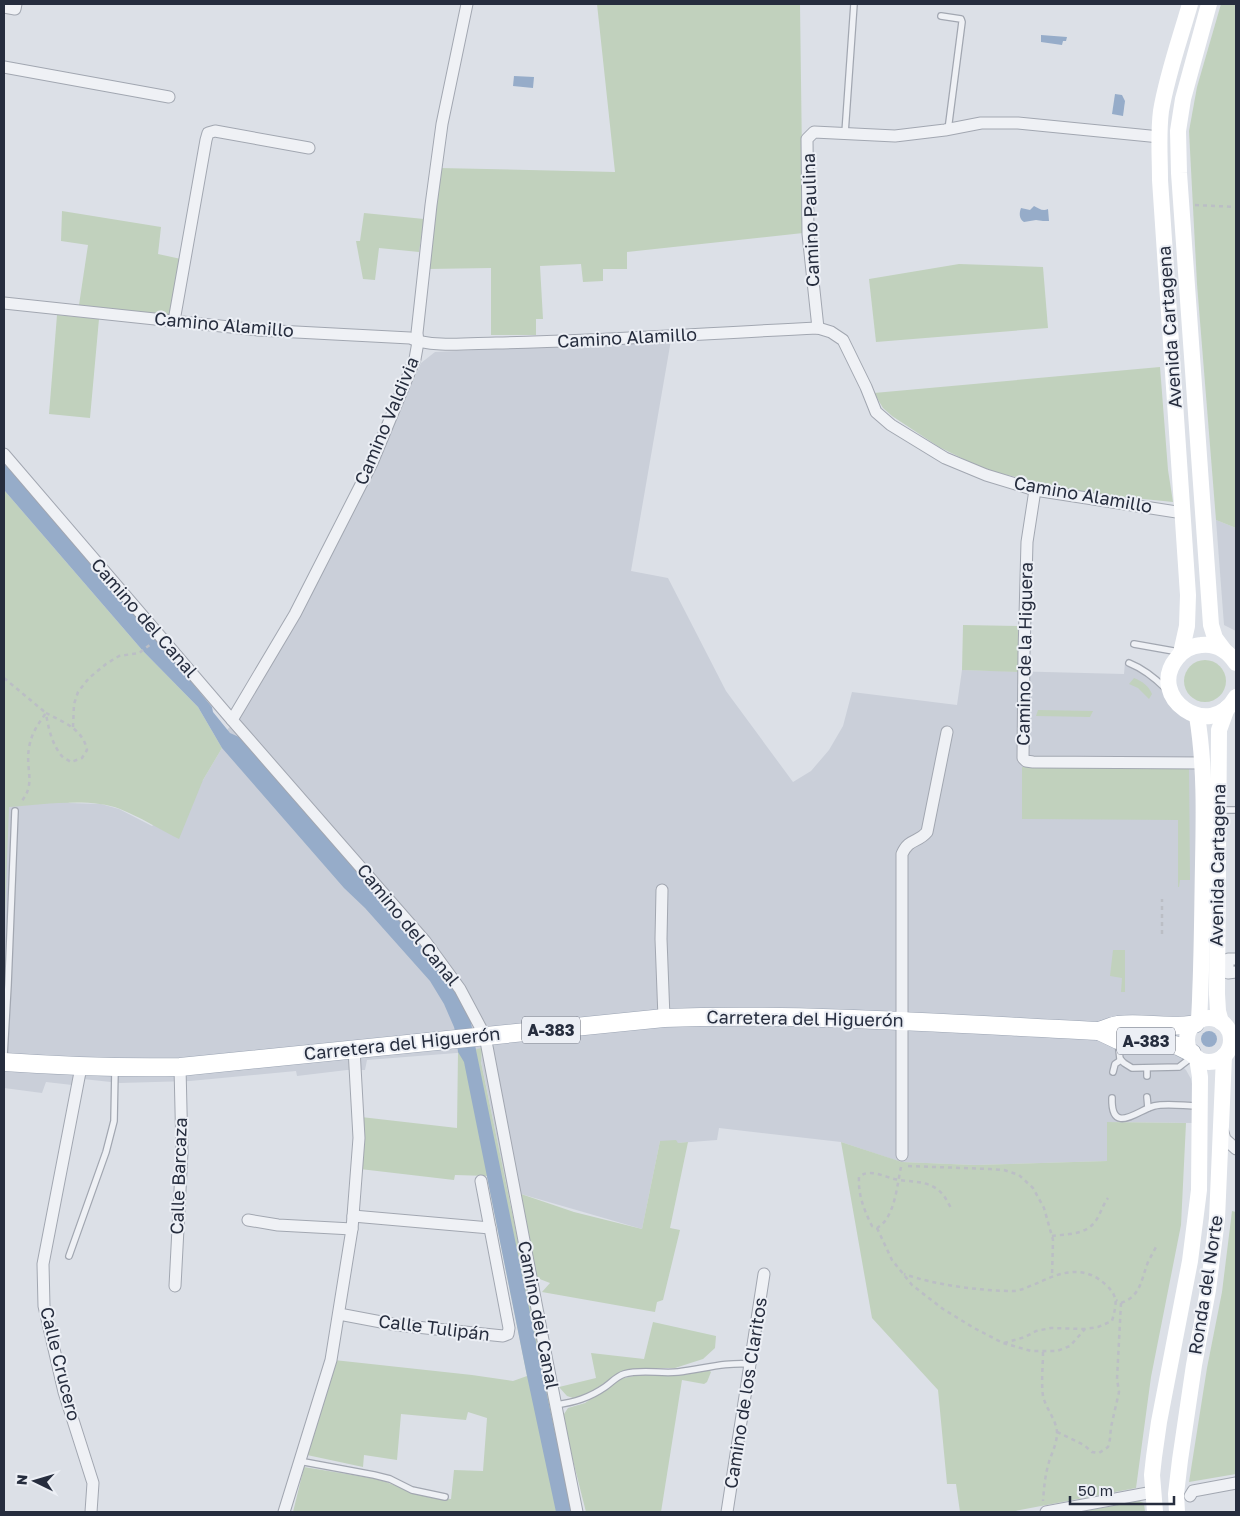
<svg xmlns="http://www.w3.org/2000/svg" width="1240" height="1516" viewBox="0 0 1240 1516" font-family="'Golos Text',sans-serif">
	<style>
		.built { fill: #cacfd9 }
		.green { fill: #c1d1bd }
		.water { fill: #96acc9 }
		.lines { fill: none; stroke-linecap: round; stroke-linejoin: round }
		.lane-casing { stroke: #a2a7b1; stroke-width: 8 }
		.street-casing { stroke: #a2a7b1; stroke-width: 13 }
		.primary-casing { stroke: #9ba4b3; stroke-width: 19 }
		.path { stroke: #bbbec5; stroke-width: 2.5; stroke-dasharray: 4 4; stroke-linecap: butt }
		.lane { stroke: #eff1f5; stroke-width: 5.5 }
		.street { stroke: #eff1f5; stroke-width: 11 }
		.secondary { stroke: #fff; stroke-width: 16 }
		.primary { stroke: #fff; stroke-width: 18 }
		.labels { text-anchor: middle; stroke-width: 4; stroke-linejoin: round; paint-order: stroke }
		.shield { fill: #eceff5; stroke: #616775; stroke-width: 1 }
		.shield-label { font-size: 16px; font-weight: bold; fill: #262d3e }
		.street-label { font-size: 18px; fill: #262d3e; stroke: #eceff5 }
	</style>
	<rect width="100%" height="100%" fill="#dce0e7"/>
	<!-- built -->
	<g class="built">
		<polygon points="671,340 631,571 668,578 726,691 793,782 811,771 829,750 843,726 852,692 957,705 962,670 1124,674 1125,662 1129,663 1142,668 1186,711 1202,753 1191,1029 1188,1041 1192,1053 1181,1065 1186,1070 1191,1079 1193,1089 1193,1123 1107,1122 1107,1161 975,1165 901,1162 841,1142 719,1128 717,1140 678,1143 660,1141 642,1229 521,1194 509,1197 481,1061 482,1051 367,1060 365,1070 347,1070 297,1076 296,1071 190,1081 120,1083 83,1079 81,1086 46,1082 42,1093 4,1088 4,717 69,803 101,804 119,809 152,826 203,780 222,748 216,738 227,730 243,712 303,609 375,468 421,363 435,352"/>
		<polygon points="1216,520 1236,528 1236,631 1224,625"/>
	</g>
	<!-- green -->
	<g class="green">
		<polygon points="597,4 800,4 803,233 627,252 627,269 603,269 603,281 583,282 581,264 540,266 543,319 536,319 536,335 491,335 491,268 428,269 439,168 615,172"/>
		<polygon points="1221,4 1236,4 1236,528 1216,520 1197,284 1189,131 1197,87"/>
		<polygon points="62,211 161,227 158,254 181,259 170,315 79,305 88,245 61,241"/>
		<polygon points="364,213 424,219 419,252 379,248 375,280 363,279 356,241 360,241"/>
		<polygon points="959,264 1043,267 1048,328 876,342 869,279"/>
		<polygon points="57,315 99,319 90,418 49,414"/>
		<polygon points="1160,367 1168,470 1173,502 1085,493 986,470 939,447 892,416 883,408 874,393"/>
		<path d="M 4,490 L 143,651 L 198,707 L 222,748 L 203,780 L 179,839 C 159,829 140,817 120,809 C 90,797 41,805 9,807 L 4,943 Z"/>
		<polygon points="963,625 1018,626 1018,672 962,670"/>
		<circle cx="1205" cy="681" r="21"/>
		<path d="M 1134,678 C 1142,681 1149,686 1152,694 L 1149,699 L 1138,688 L 1129,684 Z"/>
		<polygon points="1038,710 1093,711 1090,717 1036,716"/>
		<polygon points="1022,767 1189,769 1190,880 1180,880 1179,887 1178,887 1178,820 1022,819"/>
		<polygon points="1113,950 1125,950 1125,992 1121,992 1122,978 1110,976"/>
		<polygon points="481,1048 482,1050 481,1062 574,1512 293,1512 304,1467 371,1478 386,1482 412,1492 432,1498 451,1499 454,1470 483,1471 487,1418 468,1412 466,1420 401,1414 397,1460 364,1455 363,1467 307,1455 334,1360 472,1375 513,1381 527,1376 487,1176 455,1175 454,1180 360,1169 361,1117 457,1128 458,1052 471,1051"/>
		<polygon points="1107,1122 1186,1123 1181,1225 1151,1377 1136,1488 1010,1512 960,1512 956,1484 947,1484 938,1390 872,1318 841,1142 902,1162 975,1165 1107,1161"/>
		<polygon points="676,1140 678,1143 688,1142 670,1228 680,1230 663,1300 657,1302 655,1312 542,1292 550,1283 537,1278 521,1194 574,1212 642,1229 660,1141"/>
		<polygon points="1232,1211 1236,1212 1236,1474 1189,1482 1207,1368 1222,1292"/>
		<polygon points="653,1322 716,1336 715,1348 703,1359 675,1368 648,1368 626,1370 591,1392 582,1396 573,1398 567,1396 559,1387 596,1378 591,1353 644,1359"/>
		<polygon points="708,1369 711,1372 707,1382 704,1384 682,1380 661,1512 586,1512 564,1425 564,1414 568,1408 585,1403 619,1379 644,1374"/>
		<polygon points="1139,1501 1144,1503 1145,1512 1080,1512"/>
	</g>
	<!-- water -->
	<g class="water">
		<polygon points="1041,35 1067,37 1066,41 1063,41 1062,45 1041,42"/>
		<polygon points="514,76 534,77 533,88 513,86"/>
		<polygon points="1115,94 1122,95 1125,101 1123,116 1112,114"/>
		<path d="M 1034,206 C 1038,208 1043,212 1048,209 L 1049,221 L 1043,221 L 1036,220 L 1024,222 C 1019,219 1019,213 1021,208 L 1030,210 Z"/>
		<polygon points="4,463 157,640 212,707 213,712 230,733 239,737 411,931 452,982 470,1017 476,1050 544,1381 572,1512 556,1512 527,1376 464,1062 458,1052 456,1035 454,1027 444,1004 430,981 365,908 344,888 222,748 198,707 143,651 4,490"/>
		<circle cx="1209" cy="1039" r="8"/>
	</g>
	<g class="lines">
		<!-- lane casing -->
		<g class="lane-casing">
			<g id="lane">
				<polyline points="941,16 961,19 962,22 948,130"/>
				<polyline points="845,133 854,4"/>
				<polyline points="1134,644 1179,652"/>
				<path d="M 1129,663 C 1144,669 1154,677 1166,689"/>
				<polyline points="1219,810 1236,810"/>
				<polyline points="1118,1042 1120,1059 1124,1063 1132,1068 1179,1067 1192,1057"/>
				<polyline points="4,1056 8,985 15,811"/>
				<polyline points="1113,1072 1115,1064 1121,1060"/>
				<polyline points="1147,1076 1147,1068"/>
				<polyline points="1147,1097 1148,1108"/>
				<path d="M 1112,1098 C 1111,1136 1138,1110 1154,1106 C 1167,1103 1184,1106 1197,1106"/>
				<polyline points="69,1256 106,1152 114,1121 115,1070"/>
				<path d="M 556,1405 C 575,1402 589,1398 605,1387 C 612,1382 617,1376 624,1374 C 642,1369 660,1374 678,1372 C 703,1369 725,1362 750,1364"/>
				<polyline points="299,1461 374,1475 390,1479 412,1490 445,1497"/>
			</g>
		</g>
		<!-- street casing -->
		<g class="street-casing">
			<g id="street">
				<polyline points="4,7 15,9 16,4"/>
				<polyline points="4,67 169,97"/>
				<path d="M 4,303 L 258,330 L 410,338 C 429,348 474,343 496,343 C 603,341 710,333 818,328 L 831,332 L 843,340 L 866,387 L 876,412 L 891,425 L 945,458 L 986,475 L 1035,490 L 1183,513"/>
				<polyline points="174,321 206,140 208,133 215,131 309,148"/>
				<polyline points="818,328 808,234 807,139 814,132 895,136 945,130 981,123 1018,123 1160,137"/>
				<polyline points="4,454 232,720 425,941 460,989 485,1036 547,1361 577,1512"/>
				<polyline points="1035,490 1027,542 1024,653 1023,758 1026,761 1033,762 1203,763"/>
				<polyline points="232,720 295,614 372,463 415,359 418,342 417,333 431,205 442,124 467,4"/>
				<polyline points="662,890 661,939 664,1018"/>
				<polyline points="1236,959 1228,959 1228,973 1236,972"/>
				<polyline points="81,1067 43,1264 44,1306 64,1392 93,1483 91,1512"/>
				<polyline points="1222,1129 1225,1139 1236,1149"/>
				<path d="M 902,1155 L 902,854 C 909,838 918,843 927,832 L 947,732"/>
				<polyline points="353,1216 490,1228"/>
				<polyline points="248,1220 278,1225 352,1229"/>
				<polyline points="175,1286 182,1152 180,1067"/>
				<polyline points="339,1314 397,1325 503,1336 508,1334 509,1328 481,1181"/>
				<polyline points="1190,1496 1193,1491 1236,1483"/>
				<polyline points="284,1512 331,1360 352,1229 359,1138 354,1049"/>
				<polyline points="727,1512 764,1274"/>
				<polyline points="1046,1512 1153,1492"/>
			</g>
		</g>
		<!-- primary casing -->
		<g class="primary-casing">
			<g id="primary">
				<polyline points="1099,1031 1118,1040 1163,1042 1178,1046 1192,1053"/>
				<path d="M 4,1062 C 63,1066 121,1068 180,1067 L 664,1018 C 810,1013 954,1024 1099,1031 C 1105,1029 1112,1026 1118,1025 C 1144,1022 1169,1029 1195,1024"/>
			</g>
		</g>
		<!-- path -->
		<g class="path">
			<polyline points="1195,205 1236,207"/>
			<path d="M 4,678 L 46,713 C 38,724 31,734 29,748 C 25,770 37,784 20,803"/>
			<path d="M 46,713 C 63,722 83,729 87,750 L 82,758 L 71,762 C 68,760 63,758 61,755 C 52,744 48,727 46,713 Z"/>
			<polyline points="73,727 74,704 78,692 89,678 106,664 119,656 139,653 151,644"/>
			<polyline points="1162,934 1162,899"/>
			<polyline points="908,1166 990,1169 1004,1170 1019,1175 1033,1188 1044,1208 1053,1240 1052,1276"/>
			<path d="M 901,1167 C 897,1185 895,1218 877,1228 L 872,1226 C 864,1210 858,1195 859,1177 C 863,1174 865,1173 870,1173 C 880,1173 890,1179 900,1180 C 913,1182 926,1181 937,1189 C 944,1194 947,1201 951,1208"/>
			<path d="M 877,1228 L 892,1260 L 912,1285 L 943,1309 L 974,1328 L 1003,1343 L 1031,1351 L 1057,1351 L 1070,1346 L 1085,1329 L 1098,1327 L 1112,1321 C 1116,1306 1119,1297 1107,1286 C 1086,1265 1063,1271 1040,1282 C 1032,1285 1023,1290 1014,1291 C 981,1291 935,1285 904,1274"/>
			<path d="M 1052,1236 C 1066,1234 1084,1235 1094,1223 C 1100,1216 1102,1206 1108,1198"/>
			<path d="M 1121,1303 C 1141,1296 1141,1280 1148,1262 C 1151,1256 1154,1251 1157,1245"/>
			<polyline points="1004,1343 1025,1337 1036,1331 1051,1328 1085,1329"/>
			<path d="M 1043,1352 C 1043,1367 1041,1382 1043,1396 C 1046,1409 1056,1419 1057,1432 C 1057,1444 1052,1452 1049,1462 C 1045,1475 1044,1488 1043,1501"/>
			<polyline points="1057,1432 1084,1445 1092,1452 1099,1453 1108,1447 1110,1439 1111,1427 1119,1392 1117,1379 1121,1303 1116,1300"/>
		</g>
		<!-- lane -->
		<use href="#lane" class="lane"/>
		<!-- street -->
		<use href="#street" class="street"/>
		<!-- secondary -->
		<g class="secondary">
			<polyline points="1209,4 1183,99 1178,131 1179,173 1211,625 1215,638 1224,650"/>
			<path d="M 1181,653 L 1187,626 L 1188,595 L 1160,180 C 1160,157 1158,134 1161,111 C 1167,75 1180,39 1190,4"/>
			<path d="M 1236,663 C 1228,651 1216,643 1201,645 C 1191,646 1183,650 1177,658 C 1145,697 1210,743 1236,697"/>
			<path d="M 1197,716 C 1205,765 1204,814 1203,864 C 1202,916 1202,968 1199,1021"/>
			<circle cx="1209" cy="1040" r="22"/>
			<polyline points="1221,1022 1218,1011 1217,994 1219,730 1227,708"/>
			<polyline points="1155,1512 1152,1475 1154,1457 1159,1422 1190,1261 1199,1190 1200,1077 1197,1058"/>
			<polyline points="1177,1512 1176,1494 1180,1460 1194,1365 1208,1290 1217,1219 1224,1056"/>
		</g>
		<!-- primary -->
		<use href="#primary" class="primary"/>
	</g>
	<g class="labels">
		<!-- shield labels -->
		<g class="shield">
			<rect x="522" y="1016.5" width="58" height="27" rx="4"/>
			<rect x="1117" y="1027.5" width="58" height="27" rx="4"/>
		</g>
		<g class="shield-label">
			<text x="551" y="1036">A-383</text>
			<text x="1146" y="1047">A-383</text>
		</g>
		<!-- street labels -->
		<g class="street-label">
			<text transform="translate(811 220) rotate(-92)" y="6">Camino Paulina</text>
			<text transform="translate(224 325) rotate(5)" y="6">Camino Alamillo</text>
			<text transform="translate(1170 327) rotate(-94)" y="6">Avenida Cartagena</text>
			<text transform="translate(627 338) rotate(-3)" y="6">Camino Alamillo</text>
			<text transform="translate(387 421) rotate(-67)" y="6">Camino Valdivia</text>
			<text transform="translate(1083 495) rotate(10)" y="6">Camino Alamillo</text>
			<text transform="translate(144 618) rotate(49)" y="6">Camino del Canal</text>
			<text transform="translate(1025 654) rotate(-89)" y="6">Camino de la Higuera</text>
			<text transform="translate(1218 865) rotate(-89)" y="6">Avenida Cartagena</text>
			<text transform="translate(408 925) rotate(51)" y="6">Camino del Canal</text>
			<text transform="translate(805 1019) rotate(1)" y="6">Carretera del Higuerón</text>
			<text transform="translate(402 1044) rotate(-6)" y="6">Carretera del Higuerón</text>
			<text transform="translate(179 1176) rotate(-88)" y="6">Calle Barcaza</text>
			<text transform="translate(1206 1285) rotate(-81)" y="6">Ronda del Norte</text>
			<text transform="translate(538 1315) rotate(79)" y="6">Camino del Canal</text>
			<text transform="translate(434 1328) rotate(7)" y="6">Calle Tulipán</text>
			<text transform="translate(60 1364) rotate(76)" y="6">Calle Crucero</text>
			<text transform="translate(746 1393) rotate(-81)" y="6">Camino de los Claritos</text>
		</g>
	</g>
	<!-- border -->
	<rect width="1240" height="1516" fill="none" stroke="#262d3e" stroke-width="10"/>
	<!-- north arrow -->
	<g transform="translate(35 1481) rotate(275)" stroke="#eceff5" stroke-width="4" paint-order="stroke">
	<path d="M0-4L9 19L0 12L-9 19Z" fill="#262d3e"/>
	<text y="-8" font-size="14" font-weight="bold" text-anchor="middle" fill="#262d3e">N</text>
	</g>
	<!-- scale -->
	<path d="M1070 1496v8h104v-8" fill="none" stroke="#262d3e" stroke-width="2.5"/>
	<text x="1078" y="1496" font-size="15" fill="#262d3e" stroke="#eceff5" stroke-width="4" paint-order="stroke">50 m</text>
</svg>
